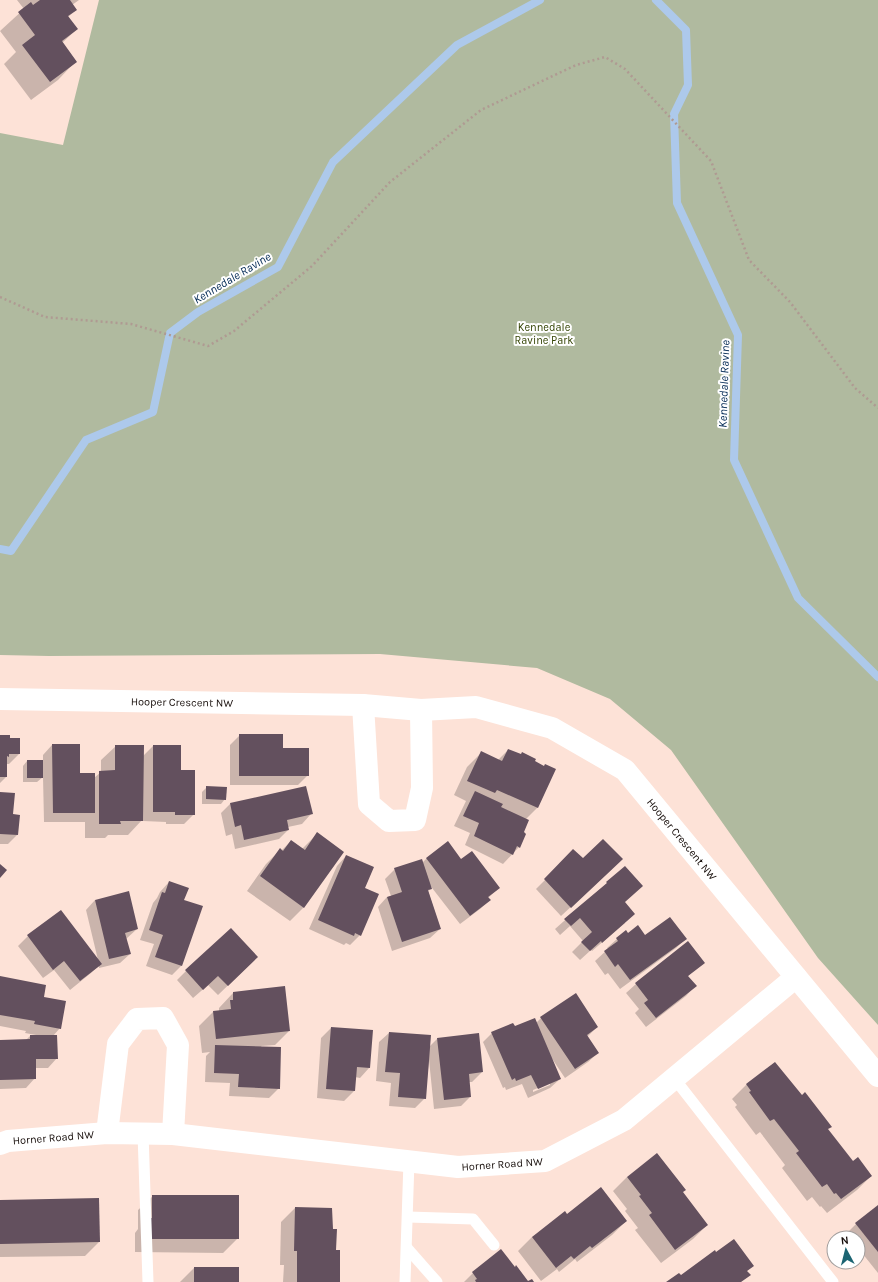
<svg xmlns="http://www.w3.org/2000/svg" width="878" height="1282" viewBox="0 0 878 1282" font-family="Karla,sans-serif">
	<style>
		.green { fill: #b0ba9f }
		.shadow { fill: #0003; fill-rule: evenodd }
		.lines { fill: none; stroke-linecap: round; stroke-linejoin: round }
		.stream { stroke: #adc9eb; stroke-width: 8 }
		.building { fill: #63505e }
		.path { stroke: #af9a92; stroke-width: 2.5; stroke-dasharray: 2 3; stroke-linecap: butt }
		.service { stroke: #fff; stroke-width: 11 }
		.minor { stroke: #fff; stroke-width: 22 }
		.labels { text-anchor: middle; stroke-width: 4; stroke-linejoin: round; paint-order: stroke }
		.park-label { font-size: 11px; fill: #324200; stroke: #fff }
		.street-label { font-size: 11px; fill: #160d0a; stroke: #fff }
		.water-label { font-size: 12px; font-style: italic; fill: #022954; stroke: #fff }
	</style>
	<rect width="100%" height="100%" fill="#fde2d7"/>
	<!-- green -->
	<polygon class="green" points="99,0 878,0 878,1025 818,958 671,750 610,699 537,668 380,654 49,656 0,655 0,133 63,145"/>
	<!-- shadow -->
	<g class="shadow">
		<polygon points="17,0 79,0 72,5 76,10 68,17 77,29 62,43 76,61 58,80 31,100 4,64 16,52 0,31 24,9"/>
		<polygon points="240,735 282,749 308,775 298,785 230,785 230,745"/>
		<polygon points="0,736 9,739 19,739 19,754 9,764 6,764 6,777 0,783"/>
		<polygon points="52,745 79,774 94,778 101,772 101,760 116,746 142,757 153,746 180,771 194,814 184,824 166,824 166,822 143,821 143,819 128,835 108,835 105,838 85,838 85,822 44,822 43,777 37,782 23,782 23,766 27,761 43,761 43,755"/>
		<polygon points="508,750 544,767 555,769 537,808 525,820 522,833 525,834 519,847 503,864 465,845 470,833 454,826 466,801 454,795 467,767 481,753 498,760"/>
		<polygon points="207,787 225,799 221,804 202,804 202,792"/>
		<polygon points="0,793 12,815 17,835 8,844 0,844"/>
		<polygon points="231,803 311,814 302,824 288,827 288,830 279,839 235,849 232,834 226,836 221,813"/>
		<polygon points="317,834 304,907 290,921 247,891 266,864 280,850 281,851 291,841 302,849"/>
		<polygon points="346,856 364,888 378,895 360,935 350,945 346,943 344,945 309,929 337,866"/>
		<polygon points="427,858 461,860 499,888 488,898 490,900 480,909 460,924 429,884 431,889 428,891 440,929 430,938 392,951 378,907 387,897 391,896 385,879 395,869 422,863"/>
		<polygon points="582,860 612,869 561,916 536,889 550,875"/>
		<polygon points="625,867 642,886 624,902 625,923 592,951 591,950 580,960 572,952 583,941 570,926 560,935 555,929"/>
		<polygon points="169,882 183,900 181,966 172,975 146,966 154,944 140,940 153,903 157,898 160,892"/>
		<polygon points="95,900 137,929 126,939 130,954 120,963 99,968 99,965 91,973 70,990 54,970 43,978 18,946 28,936 98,960 86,910"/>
		<polygon points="645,937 685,939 676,948 620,989 608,973 605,975 595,961 608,949 607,948 617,939"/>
		<polygon points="688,943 703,962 687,977 695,986 686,996 646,1027 635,1013 639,1009 626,993 636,984"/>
		<polygon points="247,967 218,995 208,985 193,998 177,980 186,971"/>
		<polygon points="0,977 43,998 60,1028 53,1036 57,1058 48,1068 35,1068 35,1078 26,1088 0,1089 0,1041 26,1040 30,1036 36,1035 25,1033 26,1031 0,1026"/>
		<polygon points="233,993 289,1031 275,1045 261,1046 279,1088 269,1098 229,1096 230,1083 205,1082 206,1056 210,1052 202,1053 199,1026 213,1012 219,1011 219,1008"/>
		<path d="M 541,1018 L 597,1027 L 587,1037 L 598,1053 L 588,1062 L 565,1078 L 551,1057 L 560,1079 L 550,1088 L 528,1098 L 522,1084 L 506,1090 L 505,1087 L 503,1088 L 483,1042 L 492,1033 L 536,1023 ZM 550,1083 L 550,1085 L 533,1092 L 533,1090 Z"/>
		<polygon points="331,1028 372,1031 369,1068 360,1078 355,1077 354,1091 344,1101 317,1098 321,1038"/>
		<polygon points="389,1033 429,1047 437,1039 482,1072 472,1082 468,1082 470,1097 461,1106 434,1109 429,1060 425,1098 415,1108 389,1106 391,1083 376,1081 379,1042"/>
		<polygon points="775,1063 852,1162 871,1176 857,1190 827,1213 821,1206 820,1207 812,1197 807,1201 782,1168 785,1165 760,1132 756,1135 735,1107 737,1105 732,1099 746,1085"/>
		<polygon points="627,1177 682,1192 707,1225 693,1239 661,1263 635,1230 638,1228 625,1211 627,1209 613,1191"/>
		<polygon points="153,1196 238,1238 223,1253 135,1252 135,1233 138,1229 138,1210"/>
		<polygon points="0,1201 99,1242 85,1256 0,1257"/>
		<polygon points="878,1207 878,1273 858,1248 858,1238 850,1238 847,1233 856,1224"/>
		<polygon points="295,1208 332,1230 339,1282 283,1282 284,1265 280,1265 281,1222"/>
		<polygon points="567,1215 626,1221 612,1235 577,1262 575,1259 559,1272 557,1269 541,1281 518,1251 532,1237"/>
		<polygon points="194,1268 238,1282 180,1282"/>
		<polygon points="473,1273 528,1282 464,1282"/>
	</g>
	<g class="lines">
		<!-- stream -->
		<g class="stream">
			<polyline points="656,0 686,30 688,85 674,114 677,203 738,335 734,460 798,598 878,677"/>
			<polyline points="0,549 11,551 86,440 153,412 170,333 198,312 278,267 333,162 457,45 540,0"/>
		</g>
	</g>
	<!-- building -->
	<g class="building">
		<polygon points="40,0 70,0 77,10 68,16 78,29 62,41 77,62 50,82 22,45 35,35 18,12 31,2 33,5"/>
		<polygon points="239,734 283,734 283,748 309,748 309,776 239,776"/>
		<polygon points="0,735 10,735 10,738 20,738 20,754 9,754 9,757 7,756 7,777 0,777"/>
		<polygon points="52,744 80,744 80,773 95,773 95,813 53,813"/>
		<polygon points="115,745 144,745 143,821 120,821 121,824 99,824 99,771 115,770"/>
		<polygon points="153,745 181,745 181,770 195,770 195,815 175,815 175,812 153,812"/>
		<polygon points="508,749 521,754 522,752 536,759 535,761 544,766 545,764 556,769 538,808 497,790 495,793 467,781 481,751 502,761"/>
		<rect x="27" y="760" width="16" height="18"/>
		<polygon points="206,786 227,787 226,800 206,799"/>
		<polygon points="306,786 313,814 287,820 289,830 244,840 241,825 235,827 230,803"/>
		<polygon points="475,791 503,804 501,807 529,820 524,832 526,834 520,848 517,846 513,855 474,836 479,823 463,816"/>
		<polygon points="0,792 15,793 13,814 20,815 18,835 0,834"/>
		<polygon points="317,832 344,852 304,908 260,876 280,848 283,851 291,840 305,850"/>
		<polygon points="603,839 623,859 571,908 544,879 573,849 583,858"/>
		<polygon points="448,841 461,859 472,851 500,888 488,897 491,900 470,916 426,858"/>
		<polygon points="346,855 374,867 365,888 379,894 361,936 355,933 354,936 318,920"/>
		<polygon points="422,859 432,889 428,890 441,929 402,942 387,897 402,892 394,868"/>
		<polygon points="0,864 7,870 0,878"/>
		<polygon points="625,866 643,886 625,902 635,914 602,943 601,941 590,951 581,942 592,932 580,918 571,926 564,919 607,883 606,882"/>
		<polygon points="169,881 189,888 184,900 203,906 182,966 155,957 163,935 149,930 162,892 165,893"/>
		<polygon points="129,891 138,929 125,933 131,954 109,959 95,900"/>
		<polygon points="61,910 102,964 80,981 64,961 53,970 27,935"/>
		<polygon points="670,917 687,939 630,980 618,964 615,967 604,951 618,941 616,938 626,930 628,933 638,925 645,935"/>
		<polygon points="231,928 258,957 228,986 218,976 203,990 185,970"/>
		<polygon points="688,941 705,963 688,976 697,986 656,1018 644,1003 648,1000 635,983"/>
		<polygon points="0,976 46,985 44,997 66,1001 61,1029 34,1024 35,1021 0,1015"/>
		<polygon points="285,986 290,1031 216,1039 213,1011 231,1009 230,1000 233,1000 233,992"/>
		<polygon points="576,993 598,1027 587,1035 599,1053 575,1069 540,1017"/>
		<polygon points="535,1018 561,1079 538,1089 531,1075 516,1081 515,1078 512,1080 491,1032 513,1023 515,1026"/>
		<polygon points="331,1027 373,1030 370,1068 357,1067 355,1091 326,1089"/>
		<polygon points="389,1032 431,1035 426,1099 398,1097 400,1073 385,1072"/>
		<polygon points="479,1033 483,1072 469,1074 471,1097 444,1100 437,1038"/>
		<polygon points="30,1035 57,1035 58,1059 36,1059 36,1079 0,1080 0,1040 30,1039"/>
		<polygon points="215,1045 281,1047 280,1089 238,1087 239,1074 214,1073"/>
		<polygon points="775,1062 802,1095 805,1092 832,1127 828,1129 853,1161 858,1157 872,1176 841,1199 836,1193 834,1194 827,1184 822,1187 796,1153 799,1151 774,1119 770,1121 749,1092 751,1091 746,1084"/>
		<polygon points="657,1153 686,1190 683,1192 708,1225 675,1250 649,1215 652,1213 639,1196 641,1195 627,1177"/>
		<polygon points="601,1187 627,1221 592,1248 590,1246 574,1259 571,1256 556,1268 532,1237 565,1211 567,1214"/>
		<polygon points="152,1195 239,1195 239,1239 148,1239 148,1218 152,1218"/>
		<polygon points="99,1198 100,1242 0,1244 0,1200"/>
		<polygon points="878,1205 878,1252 855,1223"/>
		<polygon points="295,1207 332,1208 333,1229 337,1229 336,1250 340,1250 340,1282 297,1282 297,1251 294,1251"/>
		<polygon points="734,1239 754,1266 747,1271 751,1275 741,1282 666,1282 679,1273 681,1275 715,1250 716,1252"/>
		<polygon points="501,1249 515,1267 516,1265 528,1281 532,1279 534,1282 476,1282 475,1280 477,1279 472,1272"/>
		<rect x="194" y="1267" width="45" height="15"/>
	</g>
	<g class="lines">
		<!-- path -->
		<polyline class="path" points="0,297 45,317 131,324 208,346 234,331 312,266 390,182 481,110 576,65 605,57 625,69 711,161 749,260 790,302 855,388 878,408"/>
		<!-- service -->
		<g class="service">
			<polyline points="674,1078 833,1282"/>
			<polyline points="143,1133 148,1282"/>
			<polyline points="408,1217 473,1219 494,1245"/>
			<polyline points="407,1248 437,1282"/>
			<polyline points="405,1282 409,1161"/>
		</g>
		<!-- minor -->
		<g class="minor">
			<path id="s1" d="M 0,699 L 363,705 L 421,710 L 476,707 L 552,728 L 625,770 L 878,1076"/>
			<polyline points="363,705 369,804 389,821 415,820 422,788 421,710"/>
			<polyline points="107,1133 118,1044 137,1019 163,1018 178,1045 173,1134"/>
			<path id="s2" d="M 0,1144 L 8,1141 L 107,1133 L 173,1134 L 458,1167 L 545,1161 L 624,1120 L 796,977"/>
		</g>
	</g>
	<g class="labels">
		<!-- park labels -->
		<g class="park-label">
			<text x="544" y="331">Kennedale<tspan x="544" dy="13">Ravine Park</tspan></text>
		</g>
		<!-- street labels -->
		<g class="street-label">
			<text dy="4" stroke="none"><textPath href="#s1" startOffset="182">Hooper Crescent NW</textPath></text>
			<text dy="4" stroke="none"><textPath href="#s1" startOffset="729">Hooper Crescent NW</textPath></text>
			<text dy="4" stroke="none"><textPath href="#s2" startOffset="54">Horner Road NW</textPath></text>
			<text dy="4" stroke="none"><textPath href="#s2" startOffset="505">Horner Road NW</textPath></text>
		</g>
		<!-- water labels -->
		<g class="water-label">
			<text transform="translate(232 278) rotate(-31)" y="4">Kennedale Ravine</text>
			<text transform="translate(724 384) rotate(-88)" y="4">Kennedale Ravine</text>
		</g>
	</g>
	<!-- north arrow -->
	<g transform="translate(846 1250) rotate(353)"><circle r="19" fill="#ffffff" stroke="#a29e9d"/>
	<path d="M0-3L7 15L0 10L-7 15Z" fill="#1b6472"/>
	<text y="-6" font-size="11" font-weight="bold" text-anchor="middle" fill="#160d0a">N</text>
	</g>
</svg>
